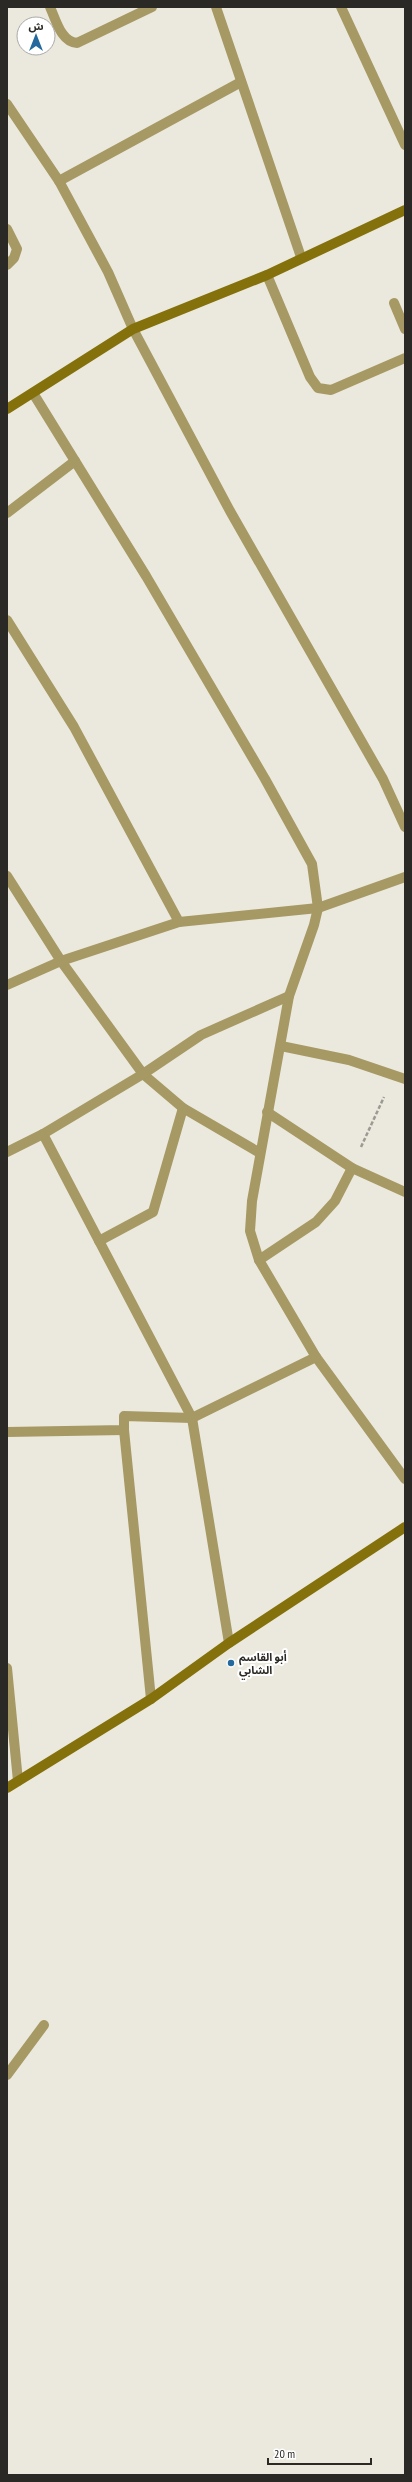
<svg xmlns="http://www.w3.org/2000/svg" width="412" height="2482" viewBox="0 0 412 2482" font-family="'PT Sans Narrow','Noto Sans Arabic',sans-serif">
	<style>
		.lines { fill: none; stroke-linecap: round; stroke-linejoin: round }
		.path { stroke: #9c9b93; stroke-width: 2.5; stroke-dasharray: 4 2; stroke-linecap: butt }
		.street { stroke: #a69964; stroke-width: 10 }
		.secondary { stroke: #85710b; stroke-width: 10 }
		.poi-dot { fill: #25689d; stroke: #fff; stroke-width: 1.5 }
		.labels { text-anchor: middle; stroke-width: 4; stroke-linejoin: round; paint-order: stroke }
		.poi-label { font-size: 11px; font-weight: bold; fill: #2a2925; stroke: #fff; text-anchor: start }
	</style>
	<rect width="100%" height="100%" fill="#ebe9de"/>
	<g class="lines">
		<!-- path -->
		<polyline class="path" points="361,1147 384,1097"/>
		<!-- street -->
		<g class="street">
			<path d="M 50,7 C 56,20 61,42 77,43 L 152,7"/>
			<polyline points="216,7 301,257"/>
			<polyline points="341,7 405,145"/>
			<polyline points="7,104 59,181 108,272 133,329 230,511 383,779 405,827"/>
			<polyline points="59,181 241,82"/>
			<polyline points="7,229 17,249 14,258 7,265"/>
			<polyline points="267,275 310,377 318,388 331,390 405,358"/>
			<polyline points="394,303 405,329"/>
			<polyline points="33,393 146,576 265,779 312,864 318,908 314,925 289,996 252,1201 250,1231 259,1260 316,1357 405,1479"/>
			<polyline points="7,513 75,461"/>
			<polyline points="7,620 74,727 179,922"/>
			<polyline points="7,876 61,961 143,1074 183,1108 260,1153"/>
			<polyline points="7,985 61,961 179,922 318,908 405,877"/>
			<polyline points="281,1046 349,1060 405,1079"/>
			<polyline points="267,1112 352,1168 405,1192"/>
			<polyline points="43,1134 192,1418 229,1643"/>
			<polyline points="7,1152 43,1134 143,1074 201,1035 289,996"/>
			<polyline points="99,1241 153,1212 183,1108"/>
			<polyline points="259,1260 316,1222 335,1201 352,1168"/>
			<polyline points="124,1430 151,1699"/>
			<polyline points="7,1432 124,1430 124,1416 192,1418 316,1357"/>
			<polyline points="7,1668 18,1781"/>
			<polyline points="7,2075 44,2025"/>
		</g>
		<!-- secondary -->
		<g class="secondary">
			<polyline points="7,409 133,329 267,275 405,210"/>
			<polyline points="7,1788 151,1699 229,1643 405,1527"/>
		</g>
	</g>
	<!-- markers -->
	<circle class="poi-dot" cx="231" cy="1663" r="4"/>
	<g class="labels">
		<!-- poi labels -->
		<g class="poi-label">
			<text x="239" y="1661">أبو القاسم<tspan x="239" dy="13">الشابي</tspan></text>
		</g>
	</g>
	<!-- border -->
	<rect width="412" height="2482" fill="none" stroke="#2a2925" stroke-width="16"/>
	<!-- north arrow -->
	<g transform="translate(36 36)"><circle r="19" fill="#ffffff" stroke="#aaa9a8"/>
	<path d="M0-3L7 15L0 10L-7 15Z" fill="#25689d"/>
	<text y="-6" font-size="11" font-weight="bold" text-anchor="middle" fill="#2a2925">ش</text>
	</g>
	<!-- scale -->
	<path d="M268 2458v6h103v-6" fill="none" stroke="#2a2925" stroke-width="2"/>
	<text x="274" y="2458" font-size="12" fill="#2a2925" stroke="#ffffff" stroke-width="3" paint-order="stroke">20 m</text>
</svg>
